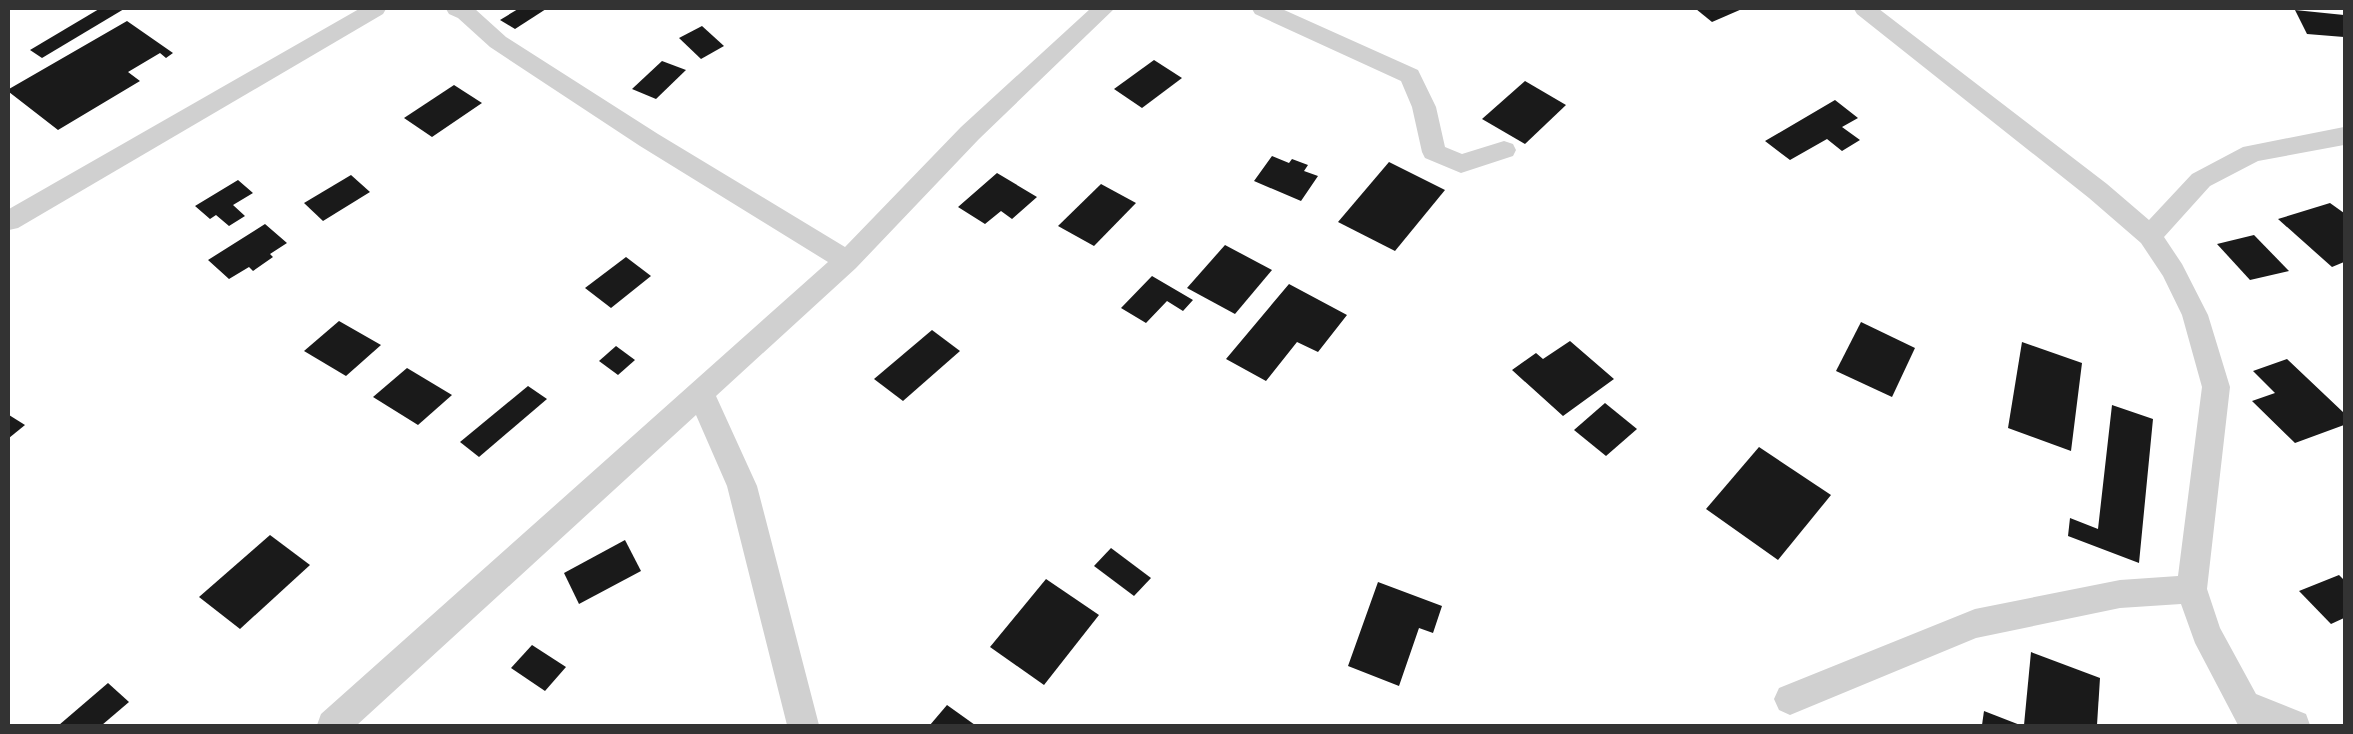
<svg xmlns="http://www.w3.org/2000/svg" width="2353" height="734" viewBox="0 0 2353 734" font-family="Poppins,sans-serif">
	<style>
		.building { fill: #1a1a1a }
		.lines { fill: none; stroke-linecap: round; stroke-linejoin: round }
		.minor { fill: #d0d0d0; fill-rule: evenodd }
	</style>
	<rect width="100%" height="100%" fill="#fff"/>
	<!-- building -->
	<g class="building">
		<polygon points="99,9 124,9 42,58 30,50"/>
		<polygon points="518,9 546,9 515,29 500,20"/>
		<polygon points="1696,9 1742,9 1712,22"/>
		<polygon points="2295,10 2344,15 2344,37 2307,34"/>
		<polygon points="127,21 173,53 166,58 160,53 128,72 140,81 58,130 9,92 9,89"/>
		<polygon points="702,26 724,46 701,59 679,38"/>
		<polygon points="1154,60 1182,78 1142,108 1114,89"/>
		<polygon points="662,61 686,70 656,99 632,89"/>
		<polygon points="1525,81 1566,105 1525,144 1482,119"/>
		<polygon points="454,85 482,103 432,137 404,118"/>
		<polygon points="1835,100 1858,118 1842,127 1860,140 1842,151 1827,139 1790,160 1765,141"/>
		<polygon points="1272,156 1289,163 1292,159 1308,165 1304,171 1318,176 1301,201 1254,181"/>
		<polygon points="1389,162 1445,190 1395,251 1338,222"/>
		<polygon points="997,173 1037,197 1012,219 1001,211 985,224 958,207"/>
		<polygon points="351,175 370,192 323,221 304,203"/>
		<polygon points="238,180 253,193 233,205 245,216 229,226 216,215 210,219 195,206"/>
		<polygon points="1101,184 1136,203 1094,246 1058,226"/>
		<polygon points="2330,203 2344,213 2344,262 2332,267 2278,219"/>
		<polygon points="265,224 287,243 270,254 273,257 253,271 249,267 229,279 208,260"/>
		<polygon points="2254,235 2289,271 2250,280 2217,244"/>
		<polygon points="1225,245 1272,270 1235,314 1187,288"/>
		<polygon points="626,257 651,276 611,308 585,288"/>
		<polygon points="1152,276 1193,300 1183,311 1167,301 1146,323 1121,308"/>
		<polygon points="1289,284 1347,315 1318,352 1297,342 1266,381 1226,359"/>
		<polygon points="339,321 381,345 346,376 304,351"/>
		<polygon points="1861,322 1915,348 1892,397 1836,371"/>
		<polygon points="932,330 960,351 903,401 874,379"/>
		<polygon points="1570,341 1614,379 1563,416 1512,370 1536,353 1543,359"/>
		<polygon points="2022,342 2082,363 2071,451 2008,428"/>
		<polygon points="616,346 635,360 618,375 599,361"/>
		<polygon points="2287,359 2344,413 2344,425 2295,443 2252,401 2275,393 2253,371"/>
		<polygon points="407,368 452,395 418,425 373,397"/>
		<polygon points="528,386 547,399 479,457 460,442"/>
		<polygon points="1605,403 1637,429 1606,456 1574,430"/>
		<polygon points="2112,405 2153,419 2139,563 2068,536 2070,518 2098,529"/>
		<polygon points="9,415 25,425 9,438"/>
		<polygon points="1759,447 1831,495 1778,560 1706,509"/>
		<polygon points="270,535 310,565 240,629 199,597"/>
		<polygon points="625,540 641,571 579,604 564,573"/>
		<polygon points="1111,548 1151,578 1134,596 1094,566"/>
		<polygon points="2339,575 2344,580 2344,618 2331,624 2299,591"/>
		<polygon points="1046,579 1099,615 1044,685 990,647"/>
		<polygon points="1378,582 1442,606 1433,633 1419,628 1399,686 1348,666"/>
		<polygon points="532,645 566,667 545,691 511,668"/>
		<polygon points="2031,652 2100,678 2097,725 2024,725"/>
		<polygon points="108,683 129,702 102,725 59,725"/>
		<polygon points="947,705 975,725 930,725"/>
		<polygon points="1984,711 2020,725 1982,725"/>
	</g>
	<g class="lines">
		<!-- minor -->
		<g class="minor">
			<polygon points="359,9 386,9 383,14 18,228 9,230 9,209"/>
			<polygon points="446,9 475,9 506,37 658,134 845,247 961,127 1090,9 1114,9 979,139 856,268 716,396 757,486 819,725 787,725 727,486 696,415 357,725 317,725 321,714 828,262 640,146 490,47 458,18 449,14"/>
			<polygon points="1252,9 1282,9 1418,70 1436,107 1445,147 1462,154 1504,141 1513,144 1516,150 1513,156 1461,173 1425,158 1422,152 1412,107 1401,81 1255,14"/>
			<polygon points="1854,9 1879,9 2107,184 2149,220 2192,174 2243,147 2344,127 2344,145 2258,161 2210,186 2164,237 2182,264 2208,315 2230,387 2207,589 2220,628 2256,694 2306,714 2310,725 2238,725 2195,643 2181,604 2120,608 1976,638 1790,715 1779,710 1774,699 1779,688 1975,609 2120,580 2178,576 2202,387 2182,315 2163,276 2141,243 2089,198 1857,14"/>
		</g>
	</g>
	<!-- border -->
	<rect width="2353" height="734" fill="none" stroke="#333333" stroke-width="20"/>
</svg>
